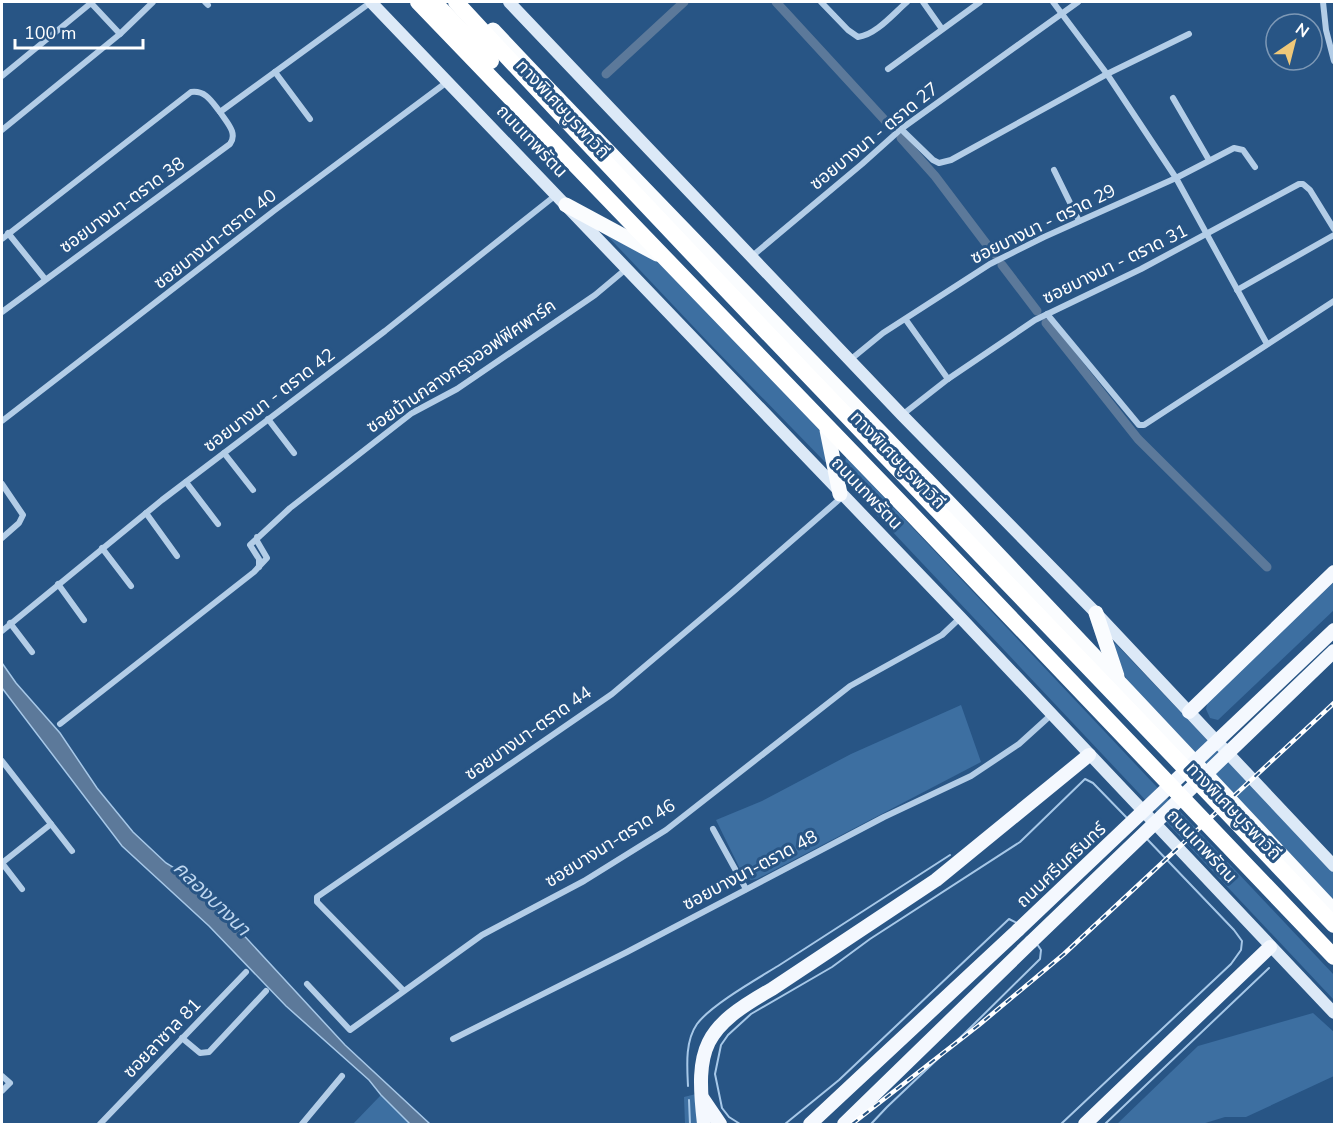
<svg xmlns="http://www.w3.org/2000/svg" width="1336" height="1126" viewBox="0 0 1336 1126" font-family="'Nunito Sans','Noto Sans Thai',sans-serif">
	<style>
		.green { fill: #3d6fa1 }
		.water { fill: #5c799a; stroke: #a7c8e8; stroke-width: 1.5 }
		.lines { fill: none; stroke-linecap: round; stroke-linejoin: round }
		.stream { stroke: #a7c8e8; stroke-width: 2 }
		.canal { stroke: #5c799a; stroke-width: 9 }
		.minor { stroke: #b3cde7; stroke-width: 6 }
		.secondary { stroke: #dce9f7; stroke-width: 12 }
		.primary { stroke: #f4f8fe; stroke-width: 14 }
		.trunk { stroke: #fafcfe; stroke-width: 15 }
		.rail-casing { stroke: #fff; stroke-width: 4.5 }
		.rail { stroke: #285585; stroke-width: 2; stroke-dasharray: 7; stroke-linecap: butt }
		.primary-bridge { stroke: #f4f8fe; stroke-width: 14 }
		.motorway-bridge { stroke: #fff; stroke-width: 16 }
		.labels { text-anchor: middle; stroke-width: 6; stroke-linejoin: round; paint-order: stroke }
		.street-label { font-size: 18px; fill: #fff; stroke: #285585 }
		.water-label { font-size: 20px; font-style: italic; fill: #bed6ef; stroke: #285585 }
	</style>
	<rect width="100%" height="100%" fill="#285585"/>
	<!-- green -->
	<g class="green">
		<polygon points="599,227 648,251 826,436 828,462 825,462 709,343"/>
		<path d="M 846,457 L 1334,975 L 1334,1000 L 856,493 C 846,481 843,473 846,457 Z"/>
		<polygon points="1334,582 1334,610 1218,720 1210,718 1206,709 1208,700"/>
		<polygon points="1115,643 1334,873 1334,907 1129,685 1112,646"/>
		<polygon points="961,705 981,762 757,879 750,880 742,873 716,820 762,801 851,754"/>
		<polygon points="1313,1013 1334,1032 1334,1076 1246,1117 1225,1117 1202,1124 1117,1124 1198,1046"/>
		<polygon points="696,1094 699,1124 685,1124 684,1097"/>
		<polygon points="381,1095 409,1123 407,1124 353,1124"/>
	</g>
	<!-- water -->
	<polygon class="water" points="2,663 16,683 60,733 97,788 133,832 166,863 176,869 183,879 238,929 345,1045 430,1124 410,1124 381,1095 369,1080 286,1006 209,926 122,846 2,688"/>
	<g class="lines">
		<!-- stream -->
		<g class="stream">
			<path d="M 688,1086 C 687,1066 685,1041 697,1024 C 711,1005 757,979 778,966 C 835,929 893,892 950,855"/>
			<polyline points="689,1100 690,1124"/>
			<polyline points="740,1124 729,1117 722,1108 715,1074 721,1045 728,1035 751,1014 832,967 870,939 1020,842 1085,779 1093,783 1128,819"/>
			<polyline points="785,1124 839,1080 1009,919 1019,924"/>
			<polyline points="871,1124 887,1107 966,1032 1040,959 1041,950 1037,944"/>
			<polyline points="1061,1124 1231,964 1241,950 1242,941 1234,930 1146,838"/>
			<polyline points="1105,1124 1269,968"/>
		</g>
		<!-- canal -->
		<g class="canal">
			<polyline points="776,2 892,128"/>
			<polyline points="606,74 684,2"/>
			<polyline points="901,138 935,176 994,254"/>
			<polyline points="1002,265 1037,311"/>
			<polyline points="1046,323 1138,439 1267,567"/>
		</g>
		<!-- minor -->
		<g class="minor">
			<polyline points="205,2 208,5"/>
			<path d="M 821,2 L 848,30 L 858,37 C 876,35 894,13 907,2"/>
			<polyline points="923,2 942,29"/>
			<polyline points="1053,2 1107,74 1176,178 1267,344"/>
			<polyline points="1323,2 1326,30 1334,61"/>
			<polyline points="888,69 980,2"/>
			<polyline points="275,72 310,119"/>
			<polyline points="2,76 91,3 120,34"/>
			<polyline points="1173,98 1209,160"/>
			<polyline points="901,129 933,160 939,163 951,160 1107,74 1189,34"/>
			<polyline points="2,130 120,34 153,2"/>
			<polyline points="1054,170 1079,221"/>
			<polyline points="8,233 45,279"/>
			<path d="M 2,239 L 191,92 C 206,90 212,102 220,112"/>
			<polyline points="751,257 862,164 901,129 1078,2"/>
			<polyline points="1237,290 1334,235"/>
			<path d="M 2,312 L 230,144 C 238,133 227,123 220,112 L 371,2"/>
			<polyline points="1047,314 1139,425 1144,425 1334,301"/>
			<polyline points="906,320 948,379"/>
			<polyline points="850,360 883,333 990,264 1044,237 1176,178 1234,148 1243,150 1255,167"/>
			<polyline points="902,415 948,379 1035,320 1141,269 1299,184 1303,184 1310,190 1334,229"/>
			<polyline points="268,419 294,453"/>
			<polyline points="2,421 275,210 447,82"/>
			<polyline points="224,453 253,490"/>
			<polyline points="186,482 218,524"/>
			<polyline points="2,484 23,515 19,523 2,538"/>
			<polyline points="146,513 177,556"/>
			<polyline points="102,548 131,586"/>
			<polyline points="259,567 259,559 250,545 290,508 412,413 457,389 595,295 626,269"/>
			<polyline points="58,584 84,620"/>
			<polyline points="10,623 32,652"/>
			<polyline points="2,631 162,500 385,331 556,195"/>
			<polyline points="60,724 254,572 267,558 257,541 257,537"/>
			<polyline points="2,761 72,851"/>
			<polyline points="713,829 746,889"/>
			<polyline points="2,863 51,824"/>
			<polyline points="2,863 22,889"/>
			<polyline points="307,984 350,1030 482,935 584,881 666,830 850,686 942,635 960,618"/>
			<polyline points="403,990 317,902 317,897 612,694 734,591 842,497"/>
			<polyline points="182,1038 200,1053 209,1052 266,991"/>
			<polyline points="453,1039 627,952 884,817 971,776 1019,744 1051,715"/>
			<polyline points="2,1076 10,1083 2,1091"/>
			<polyline points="100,1124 246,972"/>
			<polyline points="302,1124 342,1076"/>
		</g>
		<!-- secondary -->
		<g class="secondary">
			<polyline points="371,2 960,617 1334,1013"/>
			<polyline points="509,2 902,415 1096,613 1334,866"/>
		</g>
		<!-- primary -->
		<g class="primary">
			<polyline points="1189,712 1334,572"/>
			<polyline points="703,1099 720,1124"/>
			<path d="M 704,1124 C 695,1047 703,1028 772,989 L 936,880 L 1089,755"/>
			<polyline points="810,1124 1018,930"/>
			<polyline points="844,1124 1031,942"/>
			<polyline points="1085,1124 1270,947"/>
		</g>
		<!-- trunk -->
		<g class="trunk">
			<path d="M 493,30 C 636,182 782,330 927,480 C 1064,622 1199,767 1334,911"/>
			<polyline points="566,205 657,254"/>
			<polyline points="827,430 840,494"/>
			<polyline points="1096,613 1117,676"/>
		</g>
		<!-- rail casing -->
		<g class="rail-casing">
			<polyline id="rail" points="852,1124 979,1025 1064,954 1334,703"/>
		</g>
		<!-- rail -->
		<use href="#rail" class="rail"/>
		<!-- primary-bridge -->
		<g class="primary-bridge">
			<polyline points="1018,930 1334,630"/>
			<polyline points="1031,942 1334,651"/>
		</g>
		<!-- motorway-bridge -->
		<g class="motorway-bridge">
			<polyline points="418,2 904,506 1334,957"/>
			<polyline points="434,2 491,61"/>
			<path d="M 456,2 C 744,314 1042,616 1334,925"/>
		</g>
	</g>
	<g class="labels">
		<!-- street labels -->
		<g class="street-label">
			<text transform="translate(563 109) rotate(47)" y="6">ทางพิเศษบูรพาวิถี</text>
			<text transform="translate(874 136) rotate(-39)" y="6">ซอยบางนา - ตราด 27</text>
			<text transform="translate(532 141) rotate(46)" y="6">ถนนเทพรัตน</text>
			<text transform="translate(122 205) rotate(-36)" y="6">ซอยบางนา-ตราด 38</text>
			<text transform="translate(1043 224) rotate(-26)" y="6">ซอยบางนา - ตราด 29</text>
			<text transform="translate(215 239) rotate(-38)" y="6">ซอยบางนา-ตราด 40</text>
			<text transform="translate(1115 264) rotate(-26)" y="6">ซอยบางนา - ตราด 31</text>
			<text transform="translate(461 366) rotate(-34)" y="6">ซอยบ้านกลางกรุงออฟฟิศพาร์ค</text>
			<text transform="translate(269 400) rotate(-37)" y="6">ซอยบางนา - ตราด 42</text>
			<text transform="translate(898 460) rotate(46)" y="6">ทางพิเศษบูรพาวิถี</text>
			<text transform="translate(867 493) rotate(46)" y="6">ถนนเทพรัตน</text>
			<text transform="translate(528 733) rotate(-35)" y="6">ซอยบางนา-ตราด 44</text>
			<text transform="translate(1234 811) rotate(46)" y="6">ทางพิเศษบูรพาวิถี</text>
			<text transform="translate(610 843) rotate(-32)" y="6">ซอยบางนา-ตราด 46</text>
			<text transform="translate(1202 846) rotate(47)" y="6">ถนนเทพรัตน</text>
			<text transform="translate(1061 865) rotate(-43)" y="6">ถนนศรีนครินทร์</text>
			<text transform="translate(750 870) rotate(-28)" y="6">ซอยบางนา-ตราด 48</text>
			<text transform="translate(162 1038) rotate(-46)" y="6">ซอยลาซาล 81</text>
		</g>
		<!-- water labels -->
		<g class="water-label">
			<text transform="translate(212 898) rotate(44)" y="7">คลองบางนา</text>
		</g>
	</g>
	<!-- border -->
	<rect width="1336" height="1126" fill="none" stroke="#ffffff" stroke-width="6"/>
	<!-- north arrow -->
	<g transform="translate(1294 42) rotate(35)"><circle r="28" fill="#285585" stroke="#7e99b6" stroke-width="1.5"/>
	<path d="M0-4.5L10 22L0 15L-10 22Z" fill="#efc879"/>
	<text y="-9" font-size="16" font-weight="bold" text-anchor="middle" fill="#ffffff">N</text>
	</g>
	<!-- scale -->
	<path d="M15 39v9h128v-9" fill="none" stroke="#ffffff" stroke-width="3"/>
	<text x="24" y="39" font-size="18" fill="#ffffff" stroke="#285585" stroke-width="4.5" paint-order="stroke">100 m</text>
</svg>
